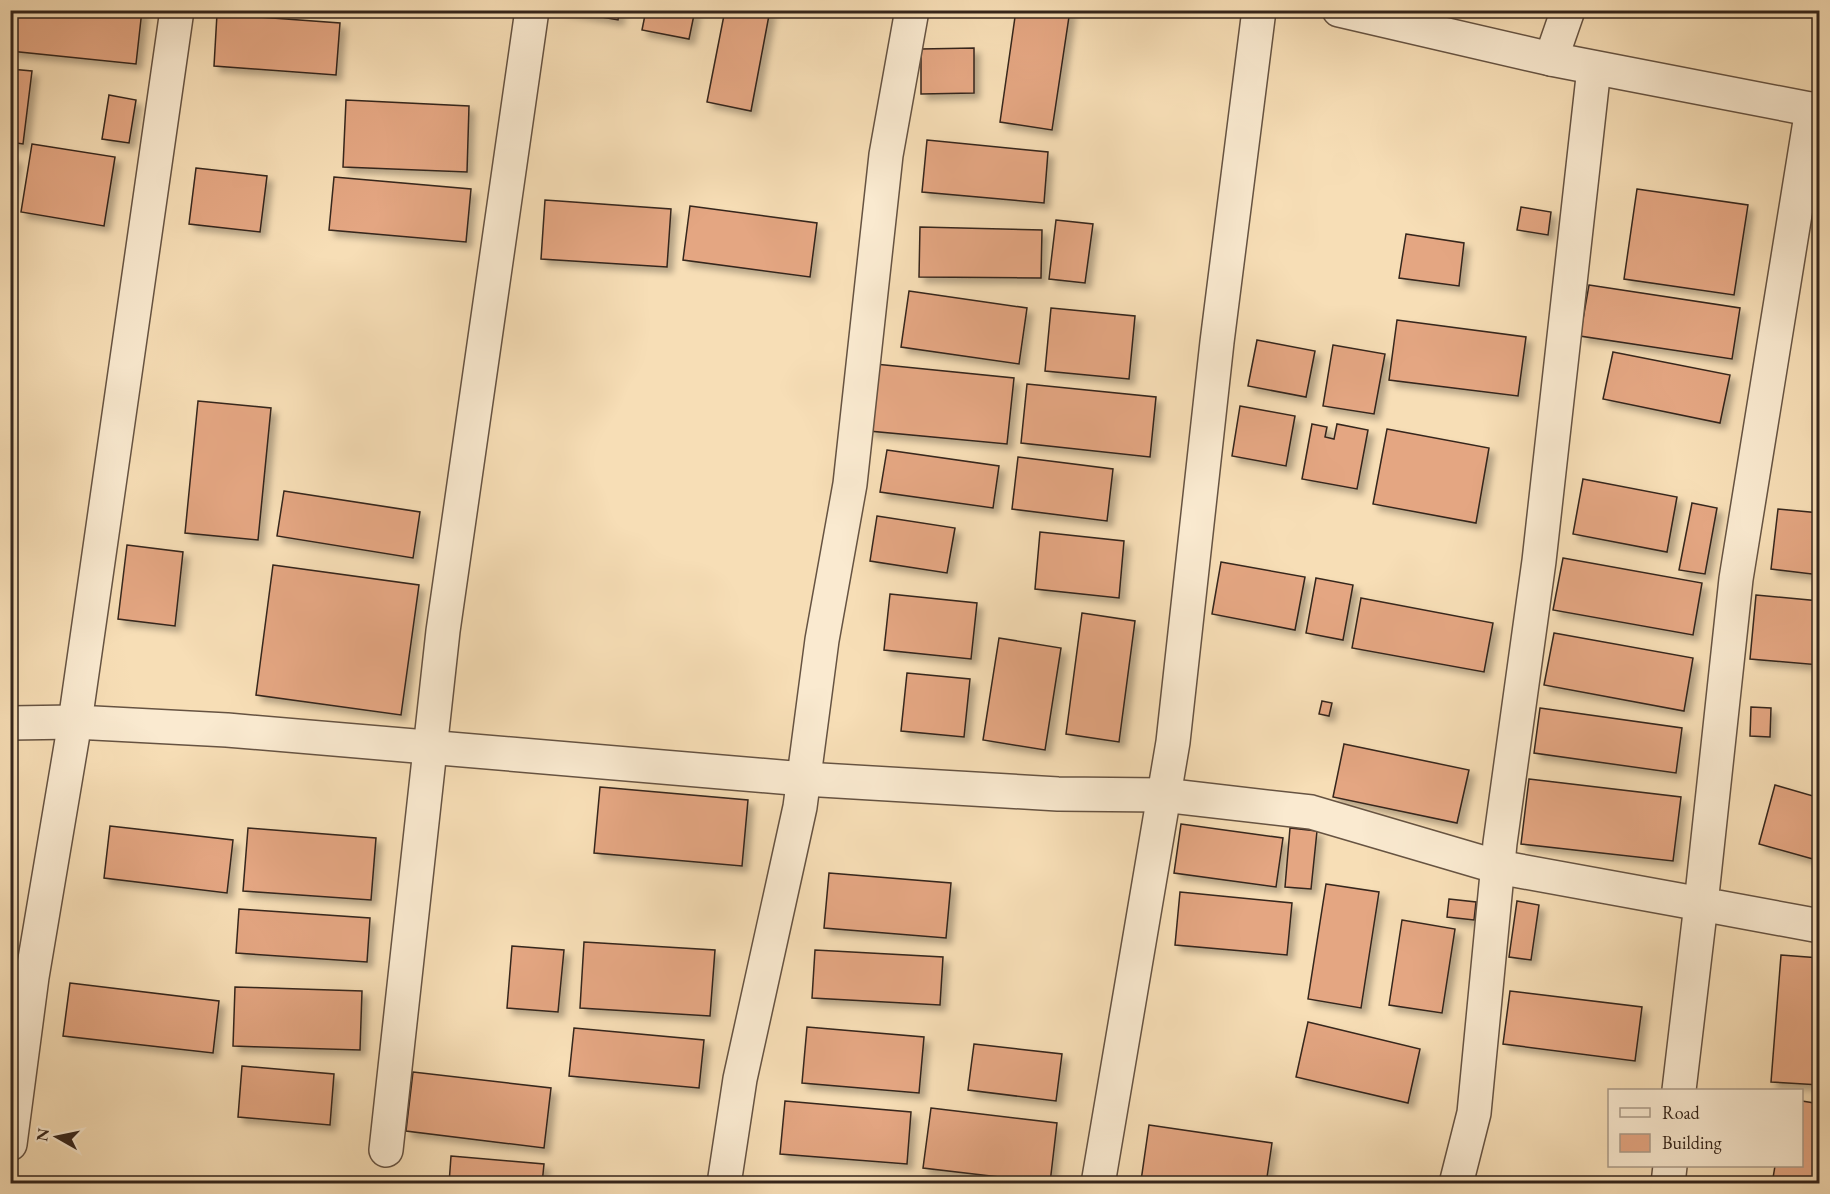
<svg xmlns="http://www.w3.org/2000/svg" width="1830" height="1194" viewBox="0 0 1830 1194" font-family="'EB Garamond',serif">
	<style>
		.building { fill: #e4a682; stroke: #35251b; stroke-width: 1.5; filter: url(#shadow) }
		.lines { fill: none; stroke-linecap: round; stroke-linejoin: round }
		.minor-casing { stroke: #665342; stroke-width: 36 }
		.minor { stroke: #faead0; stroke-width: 33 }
	</style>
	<defs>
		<filter id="shadow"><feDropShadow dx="5.5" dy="5.5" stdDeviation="3" flood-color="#0004"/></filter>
	</defs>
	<rect width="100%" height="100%" fill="#f7deb6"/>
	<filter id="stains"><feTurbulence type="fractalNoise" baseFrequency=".00333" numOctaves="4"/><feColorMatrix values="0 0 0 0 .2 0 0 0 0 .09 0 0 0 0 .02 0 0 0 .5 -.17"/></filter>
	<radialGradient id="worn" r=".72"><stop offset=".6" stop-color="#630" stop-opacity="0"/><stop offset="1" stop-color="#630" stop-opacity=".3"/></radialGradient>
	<!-- building -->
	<g class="building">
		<polygon points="10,10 142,10 136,64 10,51"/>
		<polygon points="561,10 620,10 618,20"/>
		<polygon points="646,10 695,10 689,39 642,30"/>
		<polygon points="725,10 770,10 751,111 707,102"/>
		<polygon points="1016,10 1070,10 1052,130 1000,122"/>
		<polygon points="217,14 340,23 336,75 214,66"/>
		<polygon points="974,48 974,93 921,94 921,49"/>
		<polygon points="10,69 32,71 23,144 10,142"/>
		<polygon points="109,95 136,100 129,143 102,139"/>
		<polygon points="346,100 469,106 467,172 343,167"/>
		<polygon points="927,140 1048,152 1044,203 922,192"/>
		<polygon points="32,144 115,157 104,226 21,212"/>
		<polygon points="10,158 16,159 10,201"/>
		<polygon points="196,168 267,176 260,232 189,224"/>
		<polygon points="334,177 471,189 466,242 329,230"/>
		<polygon points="1637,189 1748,205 1734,295 1624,279"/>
		<polygon points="545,200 671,209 667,267 541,259"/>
		<polygon points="690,206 817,223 810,277 683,260"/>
		<polygon points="1521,207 1551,212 1548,235 1517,230"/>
		<polygon points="1056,220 1093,224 1085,283 1049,279"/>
		<polygon points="920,227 1042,230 1041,278 919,277"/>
		<polygon points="1406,234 1464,243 1459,286 1399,278"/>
		<polygon points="1589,285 1740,308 1732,359 1580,336"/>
		<polygon points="909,291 1027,308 1019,364 901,347"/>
		<polygon points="1051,308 1135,316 1129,379 1045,371"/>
		<polygon points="1397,320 1526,337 1518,396 1389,380"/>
		<polygon points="1257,340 1315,351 1306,397 1248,386"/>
		<polygon points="1333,345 1385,354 1374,414 1323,406"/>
		<polygon points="1613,352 1730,375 1720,423 1603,399"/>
		<polygon points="875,364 1014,378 1007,444 869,431"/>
		<polygon points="1027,384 1156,397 1150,457 1021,443"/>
		<polygon points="198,401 271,408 258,540 185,533"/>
		<polygon points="1240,406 1295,416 1286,466 1232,456"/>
		<polygon points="1312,424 1327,427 1325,437 1334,439 1337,424 1368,430 1357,489 1302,479"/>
		<polygon points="1387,429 1489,448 1476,523 1373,504"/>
		<polygon points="887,450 999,466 993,508 880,492"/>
		<polygon points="1018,457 1113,469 1107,521 1012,509"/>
		<polygon points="1583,479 1677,497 1667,552 1573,534"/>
		<polygon points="284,491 420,512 413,558 277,536"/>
		<polygon points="1692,503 1717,508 1705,574 1679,570"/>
		<polygon points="1778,509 1820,513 1820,575 1771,569"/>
		<polygon points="877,516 955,528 947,573 870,561"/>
		<polygon points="1040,532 1124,541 1119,598 1035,589"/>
		<polygon points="127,545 183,552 175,626 118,619"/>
		<polygon points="1563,558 1702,583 1693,635 1553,610"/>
		<polygon points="1221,562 1305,577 1295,630 1212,614"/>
		<polygon points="273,565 419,585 401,715 256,695"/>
		<polygon points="1316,578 1353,585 1343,640 1306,633"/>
		<polygon points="890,594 977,603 971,659 884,650"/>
		<polygon points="1756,595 1820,601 1820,665 1750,659"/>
		<polygon points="1361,598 1493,623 1484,672 1352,648"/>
		<polygon points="1082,613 1135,621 1119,742 1066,734"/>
		<polygon points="1554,633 1693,658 1684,711 1544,685"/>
		<polygon points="999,638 1061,648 1045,750 983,740"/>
		<polygon points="907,673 970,679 964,737 901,731"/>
		<polygon points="1322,701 1332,703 1329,716 1319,714"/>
		<polygon points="1751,707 1771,708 1770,737 1750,736"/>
		<polygon points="1540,708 1682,728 1676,773 1534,753"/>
		<polygon points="1344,744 1469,770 1457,823 1333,797"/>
		<polygon points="1529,779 1681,797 1673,861 1521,844"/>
		<polygon points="1775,785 1820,798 1820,861 1759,844"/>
		<polygon points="600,787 748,800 742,866 594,853"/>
		<polygon points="1181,824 1283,838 1276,887 1174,873"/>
		<polygon points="110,826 233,840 227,893 104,878"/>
		<polygon points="248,828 376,838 371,900 243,891"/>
		<polygon points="1290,828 1317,831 1311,889 1285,887"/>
		<polygon points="829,873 951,883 946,938 824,928"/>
		<polygon points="1326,884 1379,892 1361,1008 1308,999"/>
		<polygon points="1180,892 1292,903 1287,955 1175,945"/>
		<polygon points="1449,899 1476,902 1474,920 1447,917"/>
		<polygon points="1517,901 1539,905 1531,960 1509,957"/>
		<polygon points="239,909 370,918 367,962 236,953"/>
		<polygon points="1402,920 1455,929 1442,1013 1389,1005"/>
		<polygon points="584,942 715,950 710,1016 580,1008"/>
		<polygon points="512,946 564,950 558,1012 507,1008"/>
		<polygon points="815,950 943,957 940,1005 812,998"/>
		<polygon points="1781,955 1820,958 1820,1085 1771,1082"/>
		<polygon points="70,983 219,1001 213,1053 63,1036"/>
		<polygon points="235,987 362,991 360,1050 233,1046"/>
		<polygon points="1510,991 1642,1007 1635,1061 1503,1044"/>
		<polygon points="1308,1022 1420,1049 1408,1103 1296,1077"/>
		<polygon points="807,1027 924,1037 919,1093 802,1083"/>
		<polygon points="574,1028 704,1040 699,1088 569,1076"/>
		<polygon points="974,1044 1062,1054 1056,1101 968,1090"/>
		<polygon points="242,1066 334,1074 330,1125 238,1117"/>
		<polygon points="413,1072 551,1088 544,1148 406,1131"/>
		<polygon points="785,1101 911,1112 907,1164 780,1154"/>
		<polygon points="1802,1101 1820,1104 1820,1184 1772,1184 1775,1166 1802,1166"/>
		<polygon points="931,1108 1057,1123 1050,1183 923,1168"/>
		<polygon points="1149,1125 1272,1143 1266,1184 1159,1184 1141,1181"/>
		<polygon points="451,1156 544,1164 542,1184 449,1184"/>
	</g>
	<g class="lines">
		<!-- minor casing -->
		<g class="minor-casing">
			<g id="minor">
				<polyline points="1339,10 1551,59 1820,111"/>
				<polyline points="1551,59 1568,10"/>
				<polyline points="1812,109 1736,579 1701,904 1820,926"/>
				<polyline points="10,723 75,722 227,730 804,779 1058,794 1163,795 1311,812 1498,867 1701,904 1679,1090"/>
				<polyline points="10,1144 32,977 75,722 177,10"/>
				<polyline points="386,1150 443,631 532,10"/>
				<polyline points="724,1184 740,1079 800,807 822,640 850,484 886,155 912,10"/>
				<polyline points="1098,1184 1173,742 1217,342 1259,10"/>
				<polyline points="1456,1184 1474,1113 1500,843 1539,561 1594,68"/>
				<polyline points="1668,1184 1670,1166"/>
			</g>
		</g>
		<!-- minor -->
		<use href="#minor" class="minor"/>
	</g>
	<!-- margin -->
	<rect width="1830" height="1194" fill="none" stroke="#f7deb6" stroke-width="36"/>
	<rect x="12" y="12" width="1806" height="1170" fill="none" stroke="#35251b" stroke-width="3"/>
	<rect x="18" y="18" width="1794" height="1158" fill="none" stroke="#35251b" stroke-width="1.5"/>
	<!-- legend -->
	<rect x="1608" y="1089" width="195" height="78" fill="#faead0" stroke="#ab9b88" stroke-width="1.5"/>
	<rect x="1620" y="1108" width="30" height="9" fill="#faead0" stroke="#ab9b88" stroke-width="1.5"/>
	<text x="1662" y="1119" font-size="18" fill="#35251b">Road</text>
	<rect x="1620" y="1134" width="30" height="18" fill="#e4a682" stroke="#ab9b88" stroke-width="1.5"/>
	<text x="1662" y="1149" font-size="18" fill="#35251b">Building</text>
	<!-- north arrow -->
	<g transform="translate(57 1137) rotate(279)" stroke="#faead0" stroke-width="4.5" paint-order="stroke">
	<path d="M0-4.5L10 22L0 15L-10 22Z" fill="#35251b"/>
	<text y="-9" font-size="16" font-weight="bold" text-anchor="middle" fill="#35251b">N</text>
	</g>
	<rect width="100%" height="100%" filter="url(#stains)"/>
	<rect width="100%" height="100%" fill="url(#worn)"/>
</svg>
